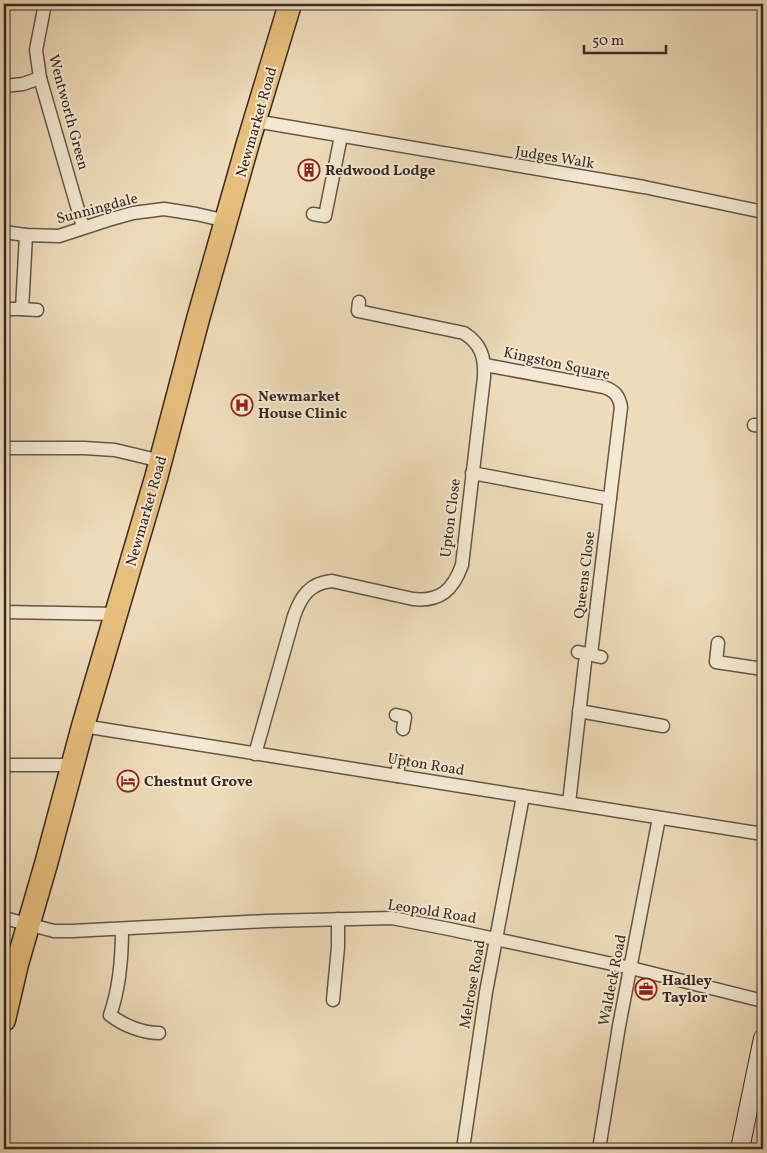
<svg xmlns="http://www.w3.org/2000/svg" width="767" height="1153" viewBox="0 0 767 1153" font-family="Vollkorn,serif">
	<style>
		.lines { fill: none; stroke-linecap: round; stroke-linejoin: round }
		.street-casing { stroke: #655648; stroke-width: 15 }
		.secondary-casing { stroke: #372a23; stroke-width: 20 }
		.highway-casing { stroke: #372a23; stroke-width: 25 }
		.street { stroke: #f4e8d2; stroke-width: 12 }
		.secondary { stroke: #f4e8d2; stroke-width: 18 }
		.highway { stroke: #e7be7c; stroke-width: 22 }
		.labels { text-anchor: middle; stroke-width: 4; stroke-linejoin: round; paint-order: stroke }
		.street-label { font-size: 15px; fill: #372a23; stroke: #f4e8d2 }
		.poi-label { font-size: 15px; font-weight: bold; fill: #372a23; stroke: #f4e8d2; text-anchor: start }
	</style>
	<rect width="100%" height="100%" fill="#eedbb9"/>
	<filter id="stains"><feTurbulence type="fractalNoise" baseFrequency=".004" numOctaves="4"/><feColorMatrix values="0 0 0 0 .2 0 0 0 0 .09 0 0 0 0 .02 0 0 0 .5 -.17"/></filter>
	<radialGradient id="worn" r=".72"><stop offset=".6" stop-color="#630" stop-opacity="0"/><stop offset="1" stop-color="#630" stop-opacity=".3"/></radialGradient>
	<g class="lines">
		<!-- street casing -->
		<g class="street-casing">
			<g id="street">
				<polyline points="45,4 36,50 40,78 83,227"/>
				<polyline points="4,86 23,84 40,78"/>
				<polyline points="255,121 644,187 763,212"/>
				<polyline points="313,214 325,216 341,136"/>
				<polyline points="4,232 26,235 59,236 108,220 133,213 164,209 196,214 227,221"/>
				<polyline points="26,235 22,309 37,310"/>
				<polyline points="9,309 22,309"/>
				<path d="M 485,365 L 604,387 C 615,391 619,396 621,407 L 591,654"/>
				<polyline points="754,425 763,426"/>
				<polyline points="4,448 84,448 115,450 161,461"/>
				<polyline points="472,473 610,499"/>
				<polyline points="4,612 117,614"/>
				<polyline points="718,643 716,662 763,669"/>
				<polyline points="578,652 601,657"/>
				<polyline points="579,711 663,726"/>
				<polyline points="396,715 405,717 403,729"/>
				<polyline points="83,726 763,834"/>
				<path d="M 255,754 L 294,616 C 301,596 310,583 332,581 L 413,599 C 440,602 453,590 462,565 L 484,377 C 485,357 481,344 464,333 L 358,311 L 359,302"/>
				<polyline points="4,765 72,765"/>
				<polyline points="397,776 399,762"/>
				<polyline points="569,803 585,662"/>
				<polyline points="4,918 54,931 72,931 267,921 392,918 449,929 631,968 763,1001"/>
				<path d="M 122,929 C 122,958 120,987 110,1015 C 123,1025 142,1033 159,1033"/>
				<polyline points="333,1000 338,947 338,919"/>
				<polyline points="463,1149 486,992 523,796"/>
				<polyline points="599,1149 619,1026 659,818"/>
			</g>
		</g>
		<!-- secondary casing -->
		<g class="secondary-casing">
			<polyline id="secondary" points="740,1149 763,1038"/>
		</g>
		<!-- highway casing -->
		<g class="highway-casing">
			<polyline id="highway" points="4,1020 17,964 46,864 83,726 156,478 198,319 248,143 290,4"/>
		</g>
		<!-- street -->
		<use href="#street" class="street"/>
		<!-- secondary -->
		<use href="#secondary" class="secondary"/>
		<!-- highway -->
		<use href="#highway" class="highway"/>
	</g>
	<!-- icons -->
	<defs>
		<g id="building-ring" transform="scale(1.125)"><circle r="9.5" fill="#f4e8d2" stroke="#8f2418" stroke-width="1.5"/><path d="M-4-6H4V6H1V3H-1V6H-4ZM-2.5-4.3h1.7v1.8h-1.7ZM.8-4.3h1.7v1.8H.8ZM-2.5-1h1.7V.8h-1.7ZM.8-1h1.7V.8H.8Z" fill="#8f2418"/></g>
		<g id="hospital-ring" transform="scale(1.125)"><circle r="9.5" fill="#f4e8d2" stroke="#8f2418" stroke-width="1.5"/><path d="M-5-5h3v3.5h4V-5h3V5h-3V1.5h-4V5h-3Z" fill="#8f2418"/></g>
		<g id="hotel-ring" transform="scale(1.125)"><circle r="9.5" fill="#f4e8d2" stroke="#8f2418" stroke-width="1.5"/><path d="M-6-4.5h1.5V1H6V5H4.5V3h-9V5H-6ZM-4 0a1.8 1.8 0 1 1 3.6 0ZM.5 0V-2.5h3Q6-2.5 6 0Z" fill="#8f2418"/></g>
		<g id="office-ring" transform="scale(1.125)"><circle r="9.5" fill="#f4e8d2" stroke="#8f2418" stroke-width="1.5"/><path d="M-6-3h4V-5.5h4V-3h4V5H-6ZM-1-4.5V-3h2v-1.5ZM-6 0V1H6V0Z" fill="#8f2418"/></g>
	</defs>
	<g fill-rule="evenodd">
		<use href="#building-ring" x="309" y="170"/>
		<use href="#hospital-ring" x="242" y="405"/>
		<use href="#hotel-ring" x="128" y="781"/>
		<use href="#office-ring" x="646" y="989"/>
	</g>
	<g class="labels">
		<!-- street labels -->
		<g class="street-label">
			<text transform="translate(69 112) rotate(75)" y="5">Wentworth Green</text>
			<text transform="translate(256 122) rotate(-74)" y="5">Newmarket Road</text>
			<text transform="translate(555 157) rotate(9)" y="5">Judges Walk</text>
			<text transform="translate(97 208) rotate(-15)" y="5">Sunningdale</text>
			<text transform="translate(557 363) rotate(12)" y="5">Kingston Square</text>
			<text transform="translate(146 511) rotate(-74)" y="5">Newmarket Road</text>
			<text transform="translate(450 518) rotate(-83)" y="5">Upton Close</text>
			<text transform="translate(584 575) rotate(-83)" y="5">Queens Close</text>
			<text transform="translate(426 764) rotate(9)" y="5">Upton Road</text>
			<text transform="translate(432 911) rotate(9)" y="5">Leopold Road</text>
			<text transform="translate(612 980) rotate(-79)" y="5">Waldeck Road</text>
			<text transform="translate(472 984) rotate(-80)" y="5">Melrose Road</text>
		</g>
		<!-- poi labels -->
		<g class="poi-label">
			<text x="325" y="175">Redwood Lodge</text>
			<text x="258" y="401">Newmarket<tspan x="258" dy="17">House Clinic</tspan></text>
			<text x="144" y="786">Chestnut Grove</text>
			<text x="662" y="985">Hadley<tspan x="662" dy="17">Taylor</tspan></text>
		</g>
	</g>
	<!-- margin -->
	<rect width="767" height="1153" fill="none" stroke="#eedbb9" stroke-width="20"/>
	<rect x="5" y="5" width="757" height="1143" fill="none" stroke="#372a23" stroke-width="2.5"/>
	<rect x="10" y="10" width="747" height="1133" fill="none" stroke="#372a23"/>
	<!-- scale -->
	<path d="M584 45v8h82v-8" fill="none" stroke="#372a23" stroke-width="2.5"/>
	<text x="592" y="45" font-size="15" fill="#372a23" stroke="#f4e8d2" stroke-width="4" paint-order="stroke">50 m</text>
	<rect width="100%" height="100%" filter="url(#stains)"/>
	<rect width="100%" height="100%" fill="url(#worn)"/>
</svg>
